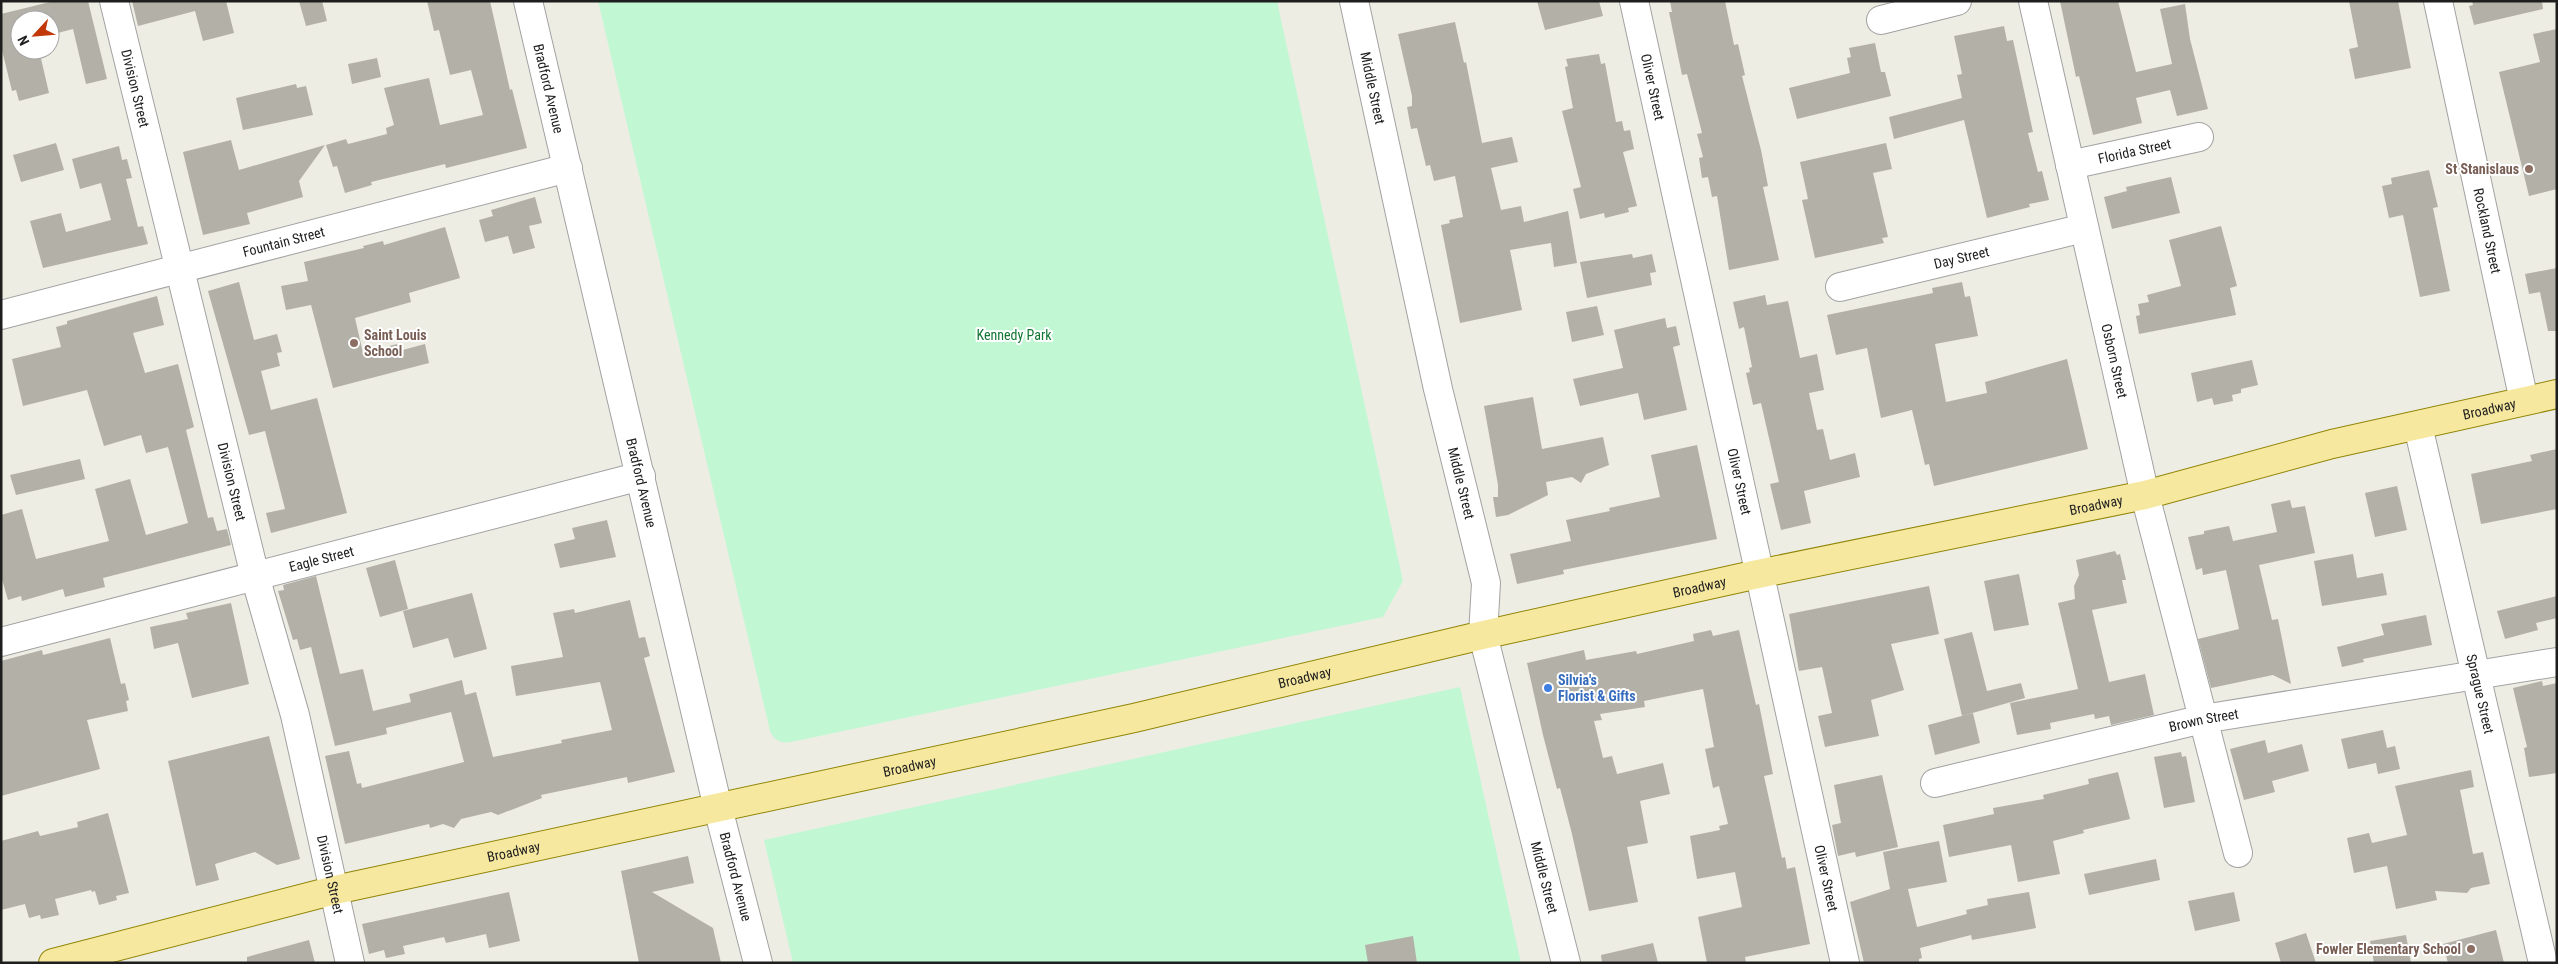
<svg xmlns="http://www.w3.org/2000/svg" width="2558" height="964" viewBox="0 0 2558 964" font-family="'Roboto Condensed',sans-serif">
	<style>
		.park { fill: #c2f7d4 }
		.building { fill: #b3b0a7 }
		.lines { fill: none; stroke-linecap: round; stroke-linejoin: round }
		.minor-casing { stroke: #a2a2a2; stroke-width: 30 }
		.major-casing { stroke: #908607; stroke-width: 30 }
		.minor { stroke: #fff; stroke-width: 28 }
		.major { stroke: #f7e8a0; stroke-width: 28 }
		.education-dot { fill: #8d6e63; stroke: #fff; stroke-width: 2 }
		.shop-dot { fill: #3f7fe0; stroke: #fff; stroke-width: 2 }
		.labels { text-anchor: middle; stroke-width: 4; stroke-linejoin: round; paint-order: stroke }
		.street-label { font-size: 14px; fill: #1e1e1e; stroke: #fff }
		.education-label { font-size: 14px; font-weight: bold; fill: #785e54; stroke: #fff; text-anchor: end }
		.park-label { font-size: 14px; fill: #173; stroke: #fff }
		.shop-label { font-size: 14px; font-weight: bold; fill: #366cbe; stroke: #fff; text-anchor: start }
	</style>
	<rect width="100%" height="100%" fill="#eeede4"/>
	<!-- park -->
	<g class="park">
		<path d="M 598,1 L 1277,1 L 1403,581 L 1383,617 L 796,741 C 784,744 775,743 770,731 Z"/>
		<polygon points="1460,687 1521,963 793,963 764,840"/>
	</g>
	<!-- building -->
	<g class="building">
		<polygon points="54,1 88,1 107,79 86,84 73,29 50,35 50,20 20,20 20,50 39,50 49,93 19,101 16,90 12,91 1,46 1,14"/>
		<polygon points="132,1 226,1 234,33 203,41 195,11 138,26"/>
		<polygon points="299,1 322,1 327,21 306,26"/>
		<polygon points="427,1 490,1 510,90 512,89 527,148 446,168 445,164 371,182 372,185 345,193 337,166 333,167 326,145 346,139 348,144 387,134 386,128 394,125 384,88 429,78 440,125 483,115 471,70 450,75 439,30 434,31"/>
		<polygon points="1537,1 1599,1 1603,16 1545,30"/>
		<polygon points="1670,1 1725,1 1734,45 1738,44 1745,75 1742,76 1761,150 1768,186 1763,187 1779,260 1729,270 1717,196 1712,197 1708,177 1702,178 1699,158 1703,157 1697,134 1702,133 1687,74 1682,75 1669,12 1672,12"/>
		<polygon points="2060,1 2118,1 2136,72 2172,64 2160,9 2185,4 2190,39 2208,109 2177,116 2170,90 2136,98 2142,123 2093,135 2079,76 2076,77"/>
		<polygon points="2349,1 2398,1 2411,68 2355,79 2349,49 2358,47"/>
		<polygon points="2472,1 2542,1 2543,9 2474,25 2469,6 2473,5"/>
		<polygon points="1455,22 1464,63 1466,62 1482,143 1512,137 1518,162 1491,168 1501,210 1521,206 1524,222 1568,211 1577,263 1554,267 1551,243 1510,250 1522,310 1460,323 1441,225 1450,223 1449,220 1463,217 1455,176 1434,181 1430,165 1426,166 1417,128 1411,129 1407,107 1412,106 1412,96 1398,34"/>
		<polygon points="2004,26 2007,41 2013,40 2033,132 2028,133 2038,172 2042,171 2049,200 2029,204 2030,207 1987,218 1964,120 1894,139 1889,117 1962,98 1957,75 1962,74 1954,36"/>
		<polygon points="2557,29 2557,189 2529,196 2499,72 2540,62 2533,34"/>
		<polygon points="1875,43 1881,72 1885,72 1891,96 1797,119 1789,88 1850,73 1847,58 1851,57 1849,48"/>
		<polygon points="1599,54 1601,64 1605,63 1616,122 1622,121 1624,131 1630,130 1634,149 1623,152 1637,206 1628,208 1629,212 1605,218 1604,213 1580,219 1573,189 1581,187 1562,111 1573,108 1565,67 1568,66 1566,59"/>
		<polygon points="377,58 381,77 352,84 348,64"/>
		<polygon points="296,84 297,88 306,86 313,115 243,130 236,98"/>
		<polygon points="231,140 239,170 325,145 299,181 303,197 247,213 250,224 203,235 183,152"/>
		<polygon points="56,143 64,170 21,182 13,155"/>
		<polygon points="1886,143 1892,169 1873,173 1888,237 1882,238 1884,243 1815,258 1802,200 1808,199 1800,162"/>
		<polygon points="119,146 122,160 127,159 132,178 126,179 138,227 143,226 148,244 43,268 30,221 61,213 66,232 111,220 101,183 80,189 72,159"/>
		<polygon points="2429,170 2438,207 2433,208 2450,291 2420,297 2403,215 2389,218 2382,186 2392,184 2391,178"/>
		<polygon points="2171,177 2180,213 2112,229 2104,197 2127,191 2126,187"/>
		<polygon points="535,197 542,223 529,226 535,248 513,254 508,236 485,242 479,220 493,216 491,210"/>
		<polygon points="2221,226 2237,286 2230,288 2236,315 2139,334 2136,316 2140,315 2138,304 2149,302 2147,295 2181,286 2169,240"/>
		<polygon points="445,227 460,278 409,293 411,302 355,318 363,353 397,344 399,351 425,344 429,363 333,388 311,305 286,310 281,286 308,281 304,262 364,248 363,246 383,241 384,245"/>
		<polygon points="1632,254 1633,258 1652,254 1656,272 1650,273 1652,285 1587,298 1580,262"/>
		<polygon points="2557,268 2557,331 2548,331 2540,292 2529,294 2525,274"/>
		<polygon points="239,282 254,340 277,334 282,352 277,353 280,366 261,371 271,410 317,398 347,513 271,533 266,513 285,509 265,431 249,435 208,291"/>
		<polygon points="1962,282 1965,297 1970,296 1978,336 1935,344 1946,402 1987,393 1985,382 2067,359 2088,449 1934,486 1929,464 1925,465 1912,410 1881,418 1867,348 1836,355 1827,315 1933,293 1932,288"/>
		<polygon points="1765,295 1767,305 1788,301 1800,358 1817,354 1824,390 1809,393 1817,430 1823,429 1830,460 1855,453 1860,477 1804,491 1811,523 1781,530 1770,484 1779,482 1761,403 1753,405 1746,373 1750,372 1749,368 1752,367 1744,327 1739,329 1733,302"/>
		<polygon points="157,296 164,325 133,333 145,373 178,364 194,427 186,430 208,518 213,517 217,531 227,529 231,545 103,578 105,587 65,597 63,589 22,601 21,596 8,600 1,576 1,515 22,509 36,559 109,541 95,489 130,479 146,535 188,523 168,447 146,453 141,435 104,446 87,390 23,406 12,359 61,347 56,327 67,324 67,321"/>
		<polygon points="1597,306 1604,335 1572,342 1566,312"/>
		<polygon points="1665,318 1667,328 1676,326 1680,345 1673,347 1687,410 1644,420 1638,393 1580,406 1573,379 1623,368 1614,330"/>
		<polygon points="2252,360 2258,385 2241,389 2241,393 2232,395 2233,401 2214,405 2212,398 2197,402 2191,373"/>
		<polygon points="1533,397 1542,449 1603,437 1609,465 1586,474 1581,483 1572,477 1546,482 1548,495 1508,515 1496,517 1493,497 1498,497 1498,485 1484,406"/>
		<polygon points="1697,445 1717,539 1563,570 1564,574 1517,584 1510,554 1571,541 1566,520 1610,511 1609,508 1660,497 1651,455"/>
		<polygon points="2557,449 2557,509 2481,524 2471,474 2532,461 2530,455"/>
		<polygon points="80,459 85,479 16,495 10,475"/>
		<polygon points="2397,486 2407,530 2375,537 2365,493"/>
		<polygon points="2290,500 2292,508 2305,506 2315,553 2259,565 2272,620 2278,619 2291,684 2273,675 2211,688 2198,639 2239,629 2226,570 2203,575 2202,568 2196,570 2188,537 2204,534 2204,531 2229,526 2233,541 2277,532 2271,504"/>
		<polygon points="607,520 616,557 560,568 554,544 575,539 572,528"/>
		<polygon points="2115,551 2117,555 2120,554 2126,580 2122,580 2127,603 2092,610 2109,682 2145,674 2154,715 2111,725 2109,716 2095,719 2094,714 2050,723 2051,729 2017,735 2010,703 2078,689 2058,603 2075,599 2074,586 2079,575 2076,560"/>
		<polygon points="2353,554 2357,578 2383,573 2387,595 2322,606 2314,561"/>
		<polygon points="395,560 408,609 380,617 366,568"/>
		<polygon points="2019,574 2029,625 1994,631 1984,581"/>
		<polygon points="316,576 340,674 363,669 373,711 411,702 409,694 462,680 465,695 476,692 493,757 562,743 561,740 612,730 600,682 516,696 511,666 563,657 553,613 574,609 575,613 630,600 639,638 645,637 650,656 644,658 675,772 628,783 627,777 541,795 542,798 498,815 491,812 461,819 454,828 443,824 430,828 429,824 345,844 325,756 349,751 357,784 361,783 362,788 464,762 451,712 386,728 387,734 335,746 311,647 300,650 297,639 293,640 278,591 284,590 283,585"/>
		<polygon points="1929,586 1939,634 1891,644 1904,690 1871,700 1879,736 1825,747 1818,716 1832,713 1822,667 1799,671 1789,614"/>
		<polygon points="472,593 487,649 454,658 448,638 413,648 403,611"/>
		<polygon points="2557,596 2557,618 2536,623 2538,630 2505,639 2497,611"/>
		<polygon points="231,603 249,684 192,698 178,643 154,649 150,627 188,619 186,613"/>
		<polygon points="2426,615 2432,645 2363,659 2364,662 2342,667 2337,647 2384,635 2381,624"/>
		<polygon points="1711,630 1713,636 1739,630 1756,705 1759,704 1773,774 1764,776 1782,858 1785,857 1787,869 1795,867 1810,944 1745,957 1746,963 1707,963 1698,917 1742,907 1735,872 1697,879 1690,836 1720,830 1719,826 1728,824 1719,786 1713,788 1705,749 1714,747 1703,689 1644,701 1645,707 1600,714 1602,720 1594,721 1603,758 1612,756 1617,774 1663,763 1670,794 1640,801 1648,843 1627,847 1638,902 1589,911 1572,834 1560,788 1557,789 1543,735 1527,663 1584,650 1586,660 1636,651 1637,654 1694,641 1693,634"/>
		<polygon points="1972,632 1987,691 2021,683 2025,698 1962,716 1944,639"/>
		<polygon points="110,638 121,684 125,683 129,700 126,701 128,711 87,720 100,769 1,796 1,661 42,650 43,655"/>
		<polygon points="2542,681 2543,686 2557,683 2557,773 2529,777 2524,748 2527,747 2513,688"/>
		<polygon points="1973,713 1980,743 1935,755 1928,725"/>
		<polygon points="2383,730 2387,748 2395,746 2400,769 2378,774 2376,763 2348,769 2341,739"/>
		<polygon points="269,736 300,859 277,865 255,852 215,864 219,880 196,886 168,761"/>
		<polygon points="2265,740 2268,753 2302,744 2309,771 2272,781 2275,792 2244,800 2230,749"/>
		<polygon points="2181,752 2182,757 2186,756 2195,802 2164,808 2154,757"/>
		<polygon points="2471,770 2474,787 2460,790 2473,854 2483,852 2490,884 2471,888 2467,893 2435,891 2437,900 2396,909 2387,866 2354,873 2347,838 2369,833 2372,843 2407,835 2395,786"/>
		<polygon points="2118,772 2130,819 2083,830 2084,833 2053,841 2060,874 2018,882 2011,845 1949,857 1943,825 1994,814 1993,808 2044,799 2043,795 2089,784 2088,779"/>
		<polygon points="1882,775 1898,847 1856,857 1855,852 1838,856 1832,825 1841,823 1834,785"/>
		<polygon points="108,813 129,893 116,896 117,900 99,905 95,891 92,892 91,890 55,899 59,915 41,919 40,915 29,918 25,904 1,910 1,841 38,831 40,836 78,827 77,822"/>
		<polygon points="1939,841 1947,882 1908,889 1917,927 1967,914 1966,910 1988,905 1987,899 2029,892 2036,928 1972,940 1971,935 1920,948 1922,958 1919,959 1919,963 1864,963 1850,902 1890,889 1883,852"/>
		<polygon points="688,856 694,883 652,892 713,928 721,963 639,963 621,871"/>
		<polygon points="2156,859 2160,880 2089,895 2084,874"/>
		<polygon points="509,892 520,941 489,948 486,934 446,943 444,937 403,946 405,954 386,958 384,950 369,954 362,924"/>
		<polygon points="2234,892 2240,921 2195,931 2188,901"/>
		<polygon points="2496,930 2504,963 2448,963 2443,944"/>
		<polygon points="2306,933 2316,963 2281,963 2275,943"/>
		<polygon points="2406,935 2411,963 2374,963 2370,941"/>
		<polygon points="1413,936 1417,963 1368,963 1365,945"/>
		<polygon points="309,940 315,963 247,963 247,957"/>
		<polygon points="1653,943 1658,963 1602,963 1601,955"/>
	</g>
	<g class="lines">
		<!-- minor casing -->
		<g class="minor-casing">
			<g id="minor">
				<path id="s1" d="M 114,1 L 255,576 L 295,715 L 350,963"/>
				<path id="s2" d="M 528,1 L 718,808 L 758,963"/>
				<path id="s3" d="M 1354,1 L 1438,389 L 1486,583 L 1483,635 L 1566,963"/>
				<path id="s4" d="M 1634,1 L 1845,963"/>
				<path id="s5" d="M 2033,1 L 2145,495 L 2238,853"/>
				<path id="s6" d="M 2438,1 L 2524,401"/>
				<polyline points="1881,20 1957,1"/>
				<path id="s7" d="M 2070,165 L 2199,137"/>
				<path id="s8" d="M 1840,287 L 2084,228"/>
				<path id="s9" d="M 1,315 L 568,168"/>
				<path id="s10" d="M 2418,426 L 2543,963"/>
				<path id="s11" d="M 1,642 L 641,476"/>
				<path id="s12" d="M 1935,783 L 2203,719 L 2557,662"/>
			</g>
		</g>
		<!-- major casing -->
		<g class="major-casing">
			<g id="major">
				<path id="s13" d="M 53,963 L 335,890 L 1134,718 L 1483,635 L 1758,574 L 2145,495 L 2332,444 L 2557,394"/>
			</g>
		</g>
		<!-- minor -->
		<use href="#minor" class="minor"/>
		<!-- major -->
		<use href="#major" class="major"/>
	</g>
	<!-- markers -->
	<g class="education-dot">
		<circle cx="2529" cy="169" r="5"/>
		<circle cx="354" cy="343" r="5"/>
		<circle cx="2471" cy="949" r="5"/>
	</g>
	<circle class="shop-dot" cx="1548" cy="688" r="5"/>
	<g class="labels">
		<!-- street labels -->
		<g class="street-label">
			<text dy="5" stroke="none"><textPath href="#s4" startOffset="88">Oliver Street</textPath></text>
			<text dy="5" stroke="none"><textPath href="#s3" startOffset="89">Middle Street</textPath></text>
			<text dy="5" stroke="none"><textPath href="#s2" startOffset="90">Bradford Avenue</textPath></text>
			<text dy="5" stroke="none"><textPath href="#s1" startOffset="90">Division Street</textPath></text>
			<text dy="5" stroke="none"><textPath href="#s7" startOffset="66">Florida Street</textPath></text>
			<text dy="5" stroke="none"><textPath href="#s6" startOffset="235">Rockland Street</textPath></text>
			<text dy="5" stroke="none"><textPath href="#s9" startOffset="292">Fountain Street</textPath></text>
			<text dy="5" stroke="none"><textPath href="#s8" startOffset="125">Day Street</textPath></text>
			<text dy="5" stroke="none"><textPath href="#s5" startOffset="369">Osborn Street</textPath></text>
			<text dy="5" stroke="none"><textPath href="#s13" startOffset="2499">Broadway</textPath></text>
			<text dy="5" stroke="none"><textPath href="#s1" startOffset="495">Division Street</textPath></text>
			<text dy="5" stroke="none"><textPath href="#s2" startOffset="495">Bradford Avenue</textPath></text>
			<text dy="5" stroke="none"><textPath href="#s4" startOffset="492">Oliver Street</textPath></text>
			<text dy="5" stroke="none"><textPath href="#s3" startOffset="494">Middle Street</textPath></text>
			<text dy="5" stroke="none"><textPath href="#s13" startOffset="2094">Broadway</textPath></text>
			<text dy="5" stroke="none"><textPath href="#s11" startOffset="331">Eagle Street</textPath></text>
			<text dy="5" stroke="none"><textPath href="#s13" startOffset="1689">Broadway</textPath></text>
			<text dy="5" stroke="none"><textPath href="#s13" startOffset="1284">Broadway</textPath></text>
			<text dy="5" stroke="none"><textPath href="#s10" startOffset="275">Sprague Street</textPath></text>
			<text dy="5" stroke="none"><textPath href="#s12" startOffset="276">Brown Street</textPath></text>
			<text dy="5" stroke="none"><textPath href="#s13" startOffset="879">Broadway</textPath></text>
			<text dy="5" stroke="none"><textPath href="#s13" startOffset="474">Broadway</textPath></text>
			<text dy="5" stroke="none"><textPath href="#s1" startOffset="900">Division Street</textPath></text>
			<text dy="5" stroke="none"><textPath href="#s2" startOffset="900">Bradford Avenue</textPath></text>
			<text dy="5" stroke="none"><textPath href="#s3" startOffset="899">Middle Street</textPath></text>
			<text dy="5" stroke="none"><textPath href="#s4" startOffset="898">Oliver Street</textPath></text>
		</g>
		<!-- education labels -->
		<g class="education-label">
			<text x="2519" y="174">St Stanislaus</text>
			<text x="364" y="340" text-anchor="start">Saint Louis<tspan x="364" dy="16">School</tspan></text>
			<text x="2461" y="954">Fowler Elementary School</text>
		</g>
		<!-- park labels -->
		<g class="park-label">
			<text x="1014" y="340">Kennedy Park</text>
		</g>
		<!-- shop labels -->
		<g class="shop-label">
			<text x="1558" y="685">Silvia's<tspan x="1558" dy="16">Florist &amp; Gifts</tspan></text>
		</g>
	</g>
	<!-- border -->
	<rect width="2558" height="964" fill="none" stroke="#1e1e1e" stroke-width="5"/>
	<!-- north arrow -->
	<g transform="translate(35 35) rotate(244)"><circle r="24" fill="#ffffff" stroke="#a5a5a5"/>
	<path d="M0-4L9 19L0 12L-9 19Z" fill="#c23809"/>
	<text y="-8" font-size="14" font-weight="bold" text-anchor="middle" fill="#1e1e1e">N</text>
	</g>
</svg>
